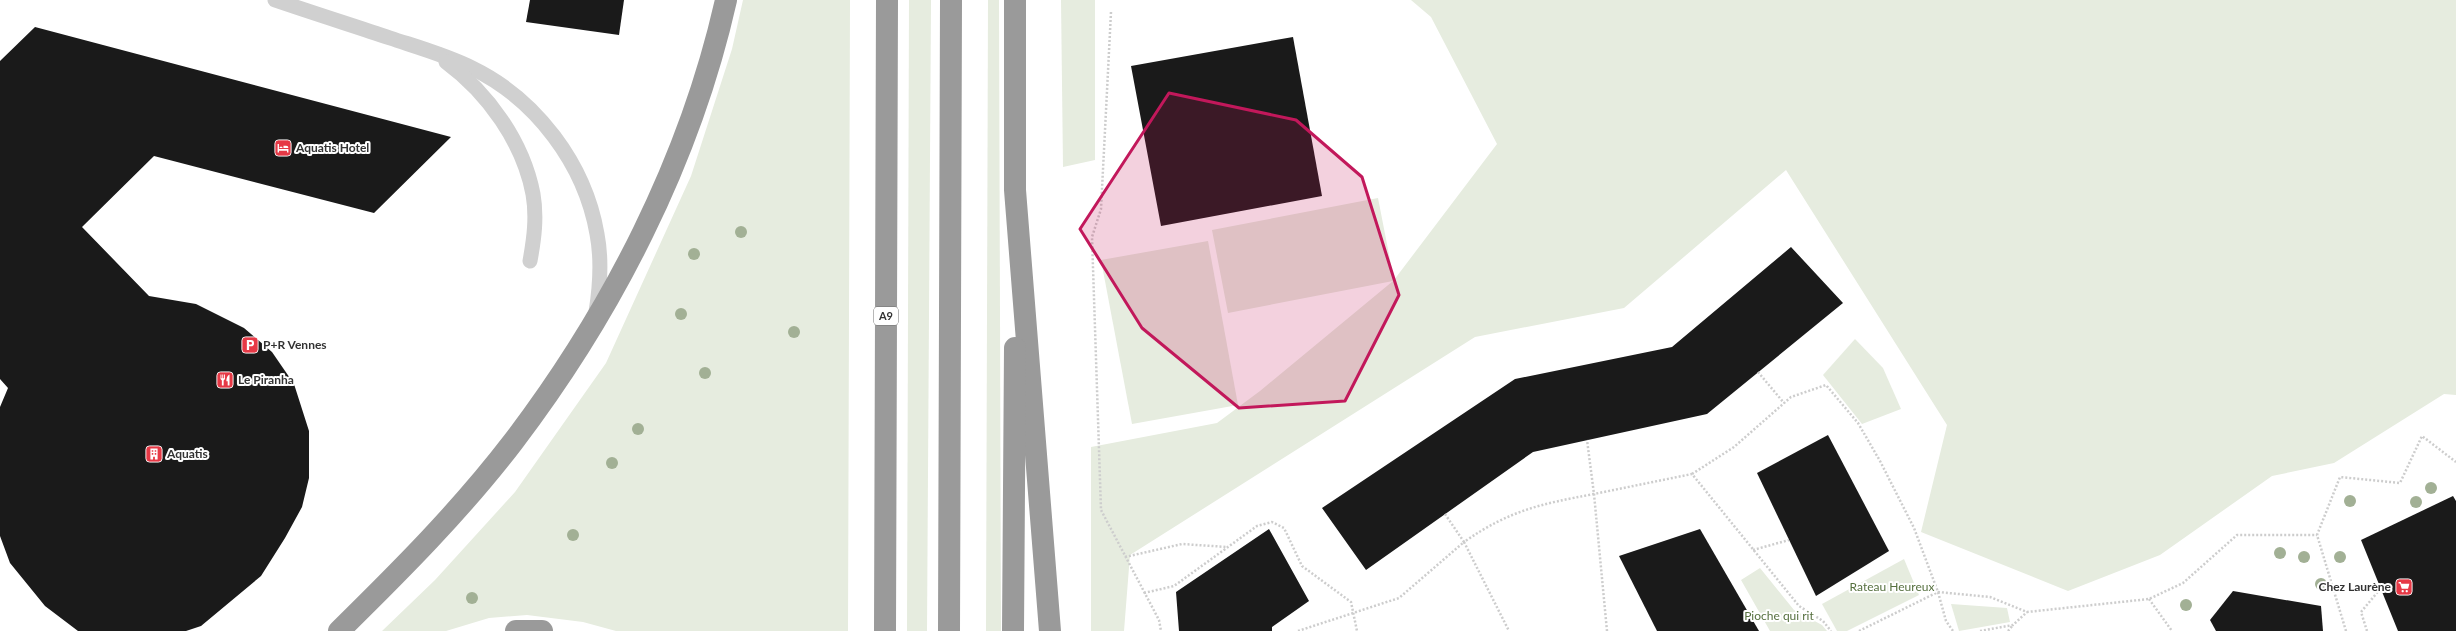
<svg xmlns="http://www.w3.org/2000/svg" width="2456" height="631" viewBox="0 0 2456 631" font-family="Lato,sans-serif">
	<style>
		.green { fill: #e6ecdf }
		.building { fill: #1a1a1a }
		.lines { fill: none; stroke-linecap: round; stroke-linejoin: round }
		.path { stroke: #cdcdcd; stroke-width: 2.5; stroke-dasharray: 2 2; stroke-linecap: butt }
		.service { stroke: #d0d0d0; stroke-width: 15 }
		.motorway { stroke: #9a9a9a; stroke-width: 22 }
		.tree { fill: #a2b095 }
		.marked { fill: #c2185b; fill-opacity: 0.2; stroke: #c2185b; stroke-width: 3; stroke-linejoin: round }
		.labels { text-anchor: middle; stroke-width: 4; stroke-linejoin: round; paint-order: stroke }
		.shield { fill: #fff; stroke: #707070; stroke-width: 1 }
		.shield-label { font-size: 11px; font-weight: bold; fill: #333 }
		.poi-label { font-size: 12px; font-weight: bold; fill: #333; stroke: #fff; text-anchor: start }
		.park-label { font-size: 12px; fill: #56703f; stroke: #fff }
	</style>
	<rect width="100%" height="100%" fill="#fff"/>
	<!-- green -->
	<g class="green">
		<polygon points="743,0 850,0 848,631 616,631 583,622 527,615 489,618 446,631 382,631 435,580 515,492 606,363 691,176 732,49"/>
		<polygon points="909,0 931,0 927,631 907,631"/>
		<polygon points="988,0 999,0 1001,631 986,631"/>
		<polygon points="1061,0 1095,0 1095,160 1063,167"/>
		<polygon points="1411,0 2456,0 2456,395 2444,394 2334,463 2272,476 2160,555 2068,591 1921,532 1947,425 1786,170 1624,308 1475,337 1130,555 1124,631 1091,631 1091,447 1217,423 1260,391 1393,281 1228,313 1212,230 1378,198 1394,280 1497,144 1431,17"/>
		<polygon points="1208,241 1238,405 1132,424 1101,260"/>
		<polygon points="1855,339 1883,368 1901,409 1862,424 1823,375"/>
		<polygon points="1904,559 1919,595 1847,631 1837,631 1822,604"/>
		<polygon points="1760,568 1794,610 1822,625 1827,631 1770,631 1741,580"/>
		<polygon points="1951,604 2007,608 2010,622 1959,631"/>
	</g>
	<!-- building -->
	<g class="building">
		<polygon points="530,0 624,0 619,35 526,22"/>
		<polygon points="35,27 451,137 374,213 154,156 82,227 149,296 196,304 244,328 272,352 294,384 309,431 309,478 302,507 285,538 261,576 201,626 186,631 78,631 45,606 10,563 0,536 0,407 8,388 0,379 0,61"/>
		<polygon points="1293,37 1322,196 1161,226 1131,66"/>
		<polygon points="1791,247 1843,303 1707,414 1533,452 1366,570 1322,508 1515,379 1672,347"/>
		<polygon points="1828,435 1889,551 1816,596 1757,473"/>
		<polygon points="2453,496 2456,501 2456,631 2398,631 2361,540"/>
		<polygon points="1269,529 1309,601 1272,627 1272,631 1179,631 1176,592"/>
		<polygon points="1700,529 1759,631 1657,631 1619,556"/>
		<polygon points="2233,591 2321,606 2323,631 2216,631 2210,620"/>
	</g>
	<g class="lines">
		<!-- path -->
		<g class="path">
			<polyline points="1111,12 1101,209 1092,237 1101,510 1159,620 1161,631"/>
			<polyline points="1758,372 1784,403"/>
			<polyline points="1692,474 1734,447 1791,397 1826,385 1858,423 1880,461 1914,528 1938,592 1946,621 1953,631"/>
			<path d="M 1445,514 L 1464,542 C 1510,510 1541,504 1594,494 L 1587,440"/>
			<polyline points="1753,550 1789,540"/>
			<polyline points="1125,557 1182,544 1227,547"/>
			<polyline points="1144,593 1174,586 1257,526 1272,522 1284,528 1302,566 1351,602 1357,631"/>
			<polyline points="2149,599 2172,631"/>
			<polyline points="1298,631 1399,598 1464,542 1509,631"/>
			<polyline points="1607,631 1594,494 1692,474 1799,606 1823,621 1831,631"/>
			<polyline points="1859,631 1938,592 1990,597 2027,612 2149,599 2183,583 2237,535 2317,535"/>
			<polyline points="1980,631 2013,625 2027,612"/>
			<polyline points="2008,631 2013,625"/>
			<polyline points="2346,631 2317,535 2340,477 2400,483 2422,436 2456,462"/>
			<polyline points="2367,631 2361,612 2381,588"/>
		</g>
		<!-- service -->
		<g class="service">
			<path d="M 275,0 C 313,13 351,25 390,38 C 417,47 446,55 472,68 C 536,99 585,164 597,234 C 602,260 600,287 596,312"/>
			<path d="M 446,62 C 488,93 523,142 533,194 C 537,217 534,239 530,261"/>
		</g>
		<!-- motorway -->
		<g class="motorway">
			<polyline points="1015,0 1015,190 1050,631"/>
			<path d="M 339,631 C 400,571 461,510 513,442 C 612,312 690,160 726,0"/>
			<polyline points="516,631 542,631"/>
			<polyline points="885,631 887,0"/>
			<polyline points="949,631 951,0"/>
			<polyline points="1013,631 1015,348"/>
		</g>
	</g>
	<!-- trees -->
	<g class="tree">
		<circle cx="741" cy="232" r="6"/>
		<circle cx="694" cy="254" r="6"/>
		<circle cx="681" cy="314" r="6"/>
		<circle cx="794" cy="332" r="6"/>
		<circle cx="705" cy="373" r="6"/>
		<circle cx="638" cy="429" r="6"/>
		<circle cx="612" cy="463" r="6"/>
		<circle cx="2431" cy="488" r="6"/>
		<circle cx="2350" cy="501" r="6"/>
		<circle cx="2416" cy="502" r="6"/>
		<circle cx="573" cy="535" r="6"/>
		<circle cx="2280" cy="553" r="6"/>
		<circle cx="2304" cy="557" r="6"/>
		<circle cx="2340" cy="557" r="6"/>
		<circle cx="2321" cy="584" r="6"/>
		<circle cx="472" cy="598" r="6"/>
		<circle cx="2186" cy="605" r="6"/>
	</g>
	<!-- marked area -->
	<path class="marked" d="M 1169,93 L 1296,120 L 1362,177 L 1399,295 L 1345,401 L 1239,408 L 1142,328 L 1080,229 Z"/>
	<!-- icons -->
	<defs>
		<g id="hotel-square" transform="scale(0.9)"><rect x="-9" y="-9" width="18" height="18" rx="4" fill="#e63946" stroke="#fff"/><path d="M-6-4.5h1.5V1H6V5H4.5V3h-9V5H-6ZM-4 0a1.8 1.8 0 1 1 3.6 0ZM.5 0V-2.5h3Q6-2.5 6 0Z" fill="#fff"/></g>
		<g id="parking-square" transform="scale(0.9)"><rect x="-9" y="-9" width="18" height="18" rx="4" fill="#e63946" stroke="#fff"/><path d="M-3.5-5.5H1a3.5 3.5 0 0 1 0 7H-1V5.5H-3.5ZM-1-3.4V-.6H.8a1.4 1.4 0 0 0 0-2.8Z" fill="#fff"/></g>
		<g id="restaurant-square" transform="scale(0.9)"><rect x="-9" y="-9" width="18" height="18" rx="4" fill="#e63946" stroke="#fff"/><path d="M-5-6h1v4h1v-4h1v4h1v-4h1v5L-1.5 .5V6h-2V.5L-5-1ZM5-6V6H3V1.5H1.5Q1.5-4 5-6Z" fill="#fff"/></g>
		<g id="building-square" transform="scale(0.9)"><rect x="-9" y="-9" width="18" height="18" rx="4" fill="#e63946" stroke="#fff"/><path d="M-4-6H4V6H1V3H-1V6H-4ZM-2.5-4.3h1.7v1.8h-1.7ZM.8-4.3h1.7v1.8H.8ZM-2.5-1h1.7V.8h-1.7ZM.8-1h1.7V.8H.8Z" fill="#fff"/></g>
		<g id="supermarket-square" transform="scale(0.9)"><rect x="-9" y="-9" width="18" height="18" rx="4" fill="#e63946" stroke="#fff"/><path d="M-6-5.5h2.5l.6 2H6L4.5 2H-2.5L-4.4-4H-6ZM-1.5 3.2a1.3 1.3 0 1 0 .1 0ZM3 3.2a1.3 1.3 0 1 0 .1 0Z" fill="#fff"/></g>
	</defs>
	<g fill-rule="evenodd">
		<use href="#hotel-square" x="283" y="148"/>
		<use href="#parking-square" x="250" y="345"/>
		<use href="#restaurant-square" x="225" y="380"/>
		<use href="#building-square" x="154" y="454"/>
		<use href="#supermarket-square" x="2404" y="587"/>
	</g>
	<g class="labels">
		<!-- shield labels -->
		<rect class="shield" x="874" y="307" width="24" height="18" rx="3"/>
		<g class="shield-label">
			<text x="886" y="320">A9</text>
		</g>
		<!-- poi labels -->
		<g class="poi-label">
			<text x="296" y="152">Aquatis Hotel</text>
			<text x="263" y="349">P+R Vennes</text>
			<text x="238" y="384">Le Piranha</text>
			<text x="167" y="458">Aquatis</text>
			<text x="2391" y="591" text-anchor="end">Chez Laurène</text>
		</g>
		<!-- park labels -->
		<g class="park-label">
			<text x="1892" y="591">Rateau Heureux</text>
			<text x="1779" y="620">Pioche qui rit</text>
		</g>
	</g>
</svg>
